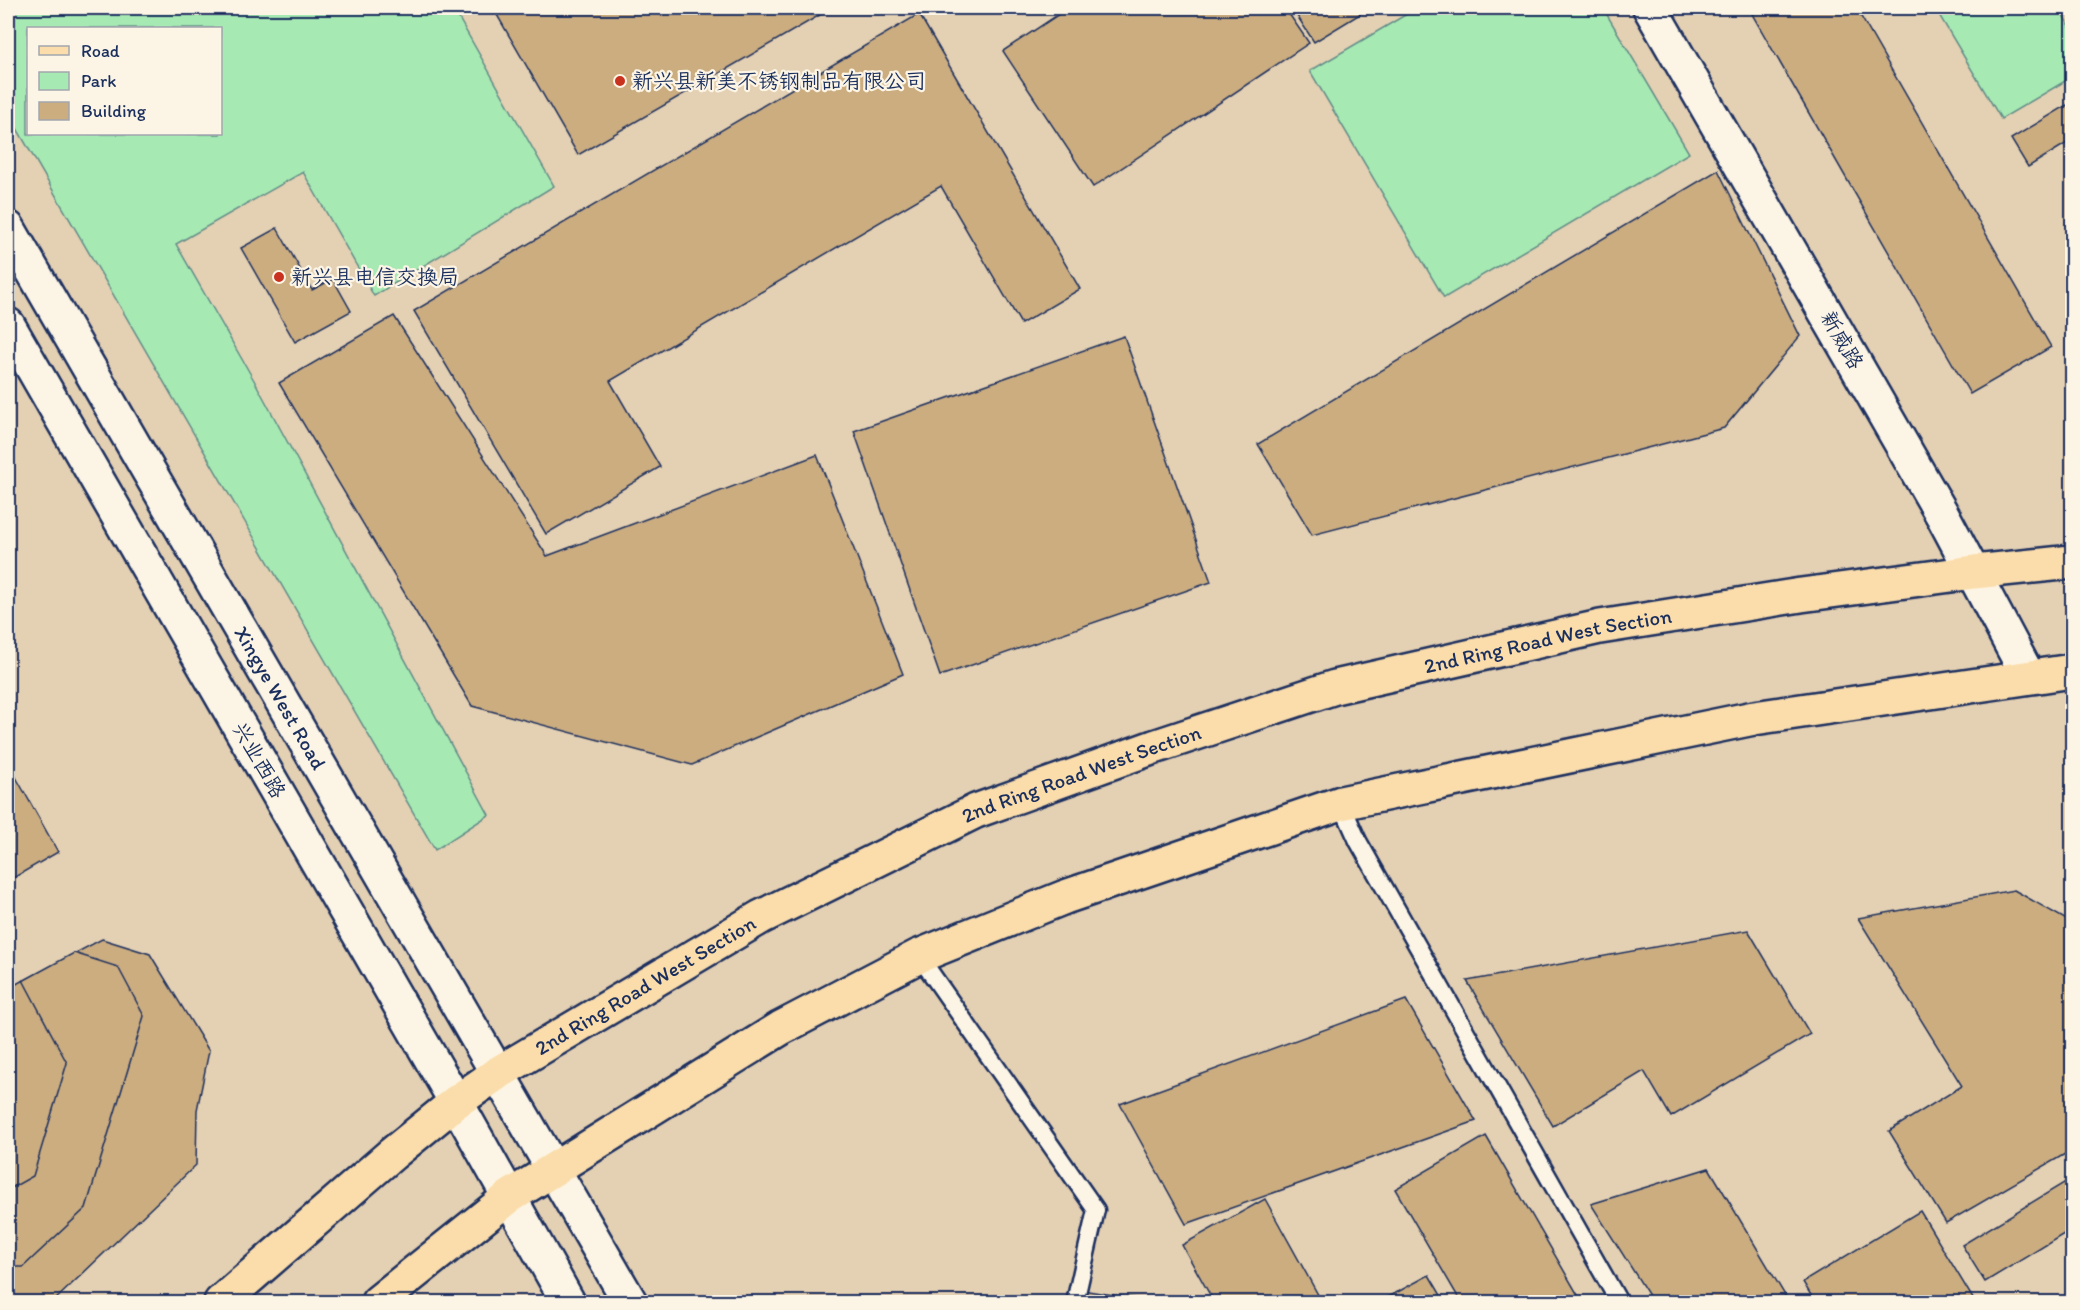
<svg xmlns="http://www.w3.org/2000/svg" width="2080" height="1310" viewBox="0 0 2080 1310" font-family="Itim,'LXGW WenKai TC',sans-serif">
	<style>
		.built { fill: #e4d0b2; fill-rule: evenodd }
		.green { fill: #a7e9b3; stroke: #618c88; stroke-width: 1.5; fill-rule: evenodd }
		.building { fill: #ccad80; stroke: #1b2f5e; stroke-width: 1.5 }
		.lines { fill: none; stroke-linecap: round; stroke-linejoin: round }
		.service-casing { stroke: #1b2f5e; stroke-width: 21 }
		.tertiary-casing { stroke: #1b2f5e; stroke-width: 38 }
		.primary-casing { stroke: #1b2f5e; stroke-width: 38 }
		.service { stroke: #fcf5e5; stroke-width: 16 }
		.tertiary { stroke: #fcf5e5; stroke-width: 33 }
		.primary { stroke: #fbddab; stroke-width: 33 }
		.poi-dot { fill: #c8321e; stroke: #fcf5e5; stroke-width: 2 }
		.labels { text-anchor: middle; stroke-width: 4.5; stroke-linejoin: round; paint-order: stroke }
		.poi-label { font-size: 21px; fill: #1b2f5e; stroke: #fcf5e5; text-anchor: start }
		.street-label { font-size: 21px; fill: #1b2f5e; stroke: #fcf5e5 }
	</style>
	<rect width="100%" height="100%" fill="#eedfc7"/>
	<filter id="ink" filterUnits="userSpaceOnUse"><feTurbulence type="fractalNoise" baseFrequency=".0167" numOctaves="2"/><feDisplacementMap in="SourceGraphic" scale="12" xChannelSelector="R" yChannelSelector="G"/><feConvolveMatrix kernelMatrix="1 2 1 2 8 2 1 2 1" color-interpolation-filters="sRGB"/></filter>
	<g filter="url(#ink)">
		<!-- built -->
		<path class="built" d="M 8,8 L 2072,8 L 2072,1302 L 8,1302 ZM 28,28 L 220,28 L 220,134 L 28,134 Z"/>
		<!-- green -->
		<g class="green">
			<path d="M 8,8 L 453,8 L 554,186 L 374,296 L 303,172 L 176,244 L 255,382 L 489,815 L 435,850 L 8,113 ZM 28,28 L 220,28 L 220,134 L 28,134 Z"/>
			<polygon points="1417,8 1603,8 1689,153 1444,298 1310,71"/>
			<polygon points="1935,8 2059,8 2072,31 2072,77 2001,119"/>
		</g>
		<!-- building -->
		<g class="building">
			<polygon points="493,8 832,8 578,155"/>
			<polygon points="1068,8 1285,8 1309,43 1093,187 1003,51"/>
			<polygon points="1292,8 1370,8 1314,42"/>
			<polygon points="1763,8 1856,8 2051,347 1970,394 1752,14"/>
			<polygon points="919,14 1080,289 1021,324 941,186 610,381 660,467 546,534 414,311"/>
			<polygon points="2072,102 2072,140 2028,167 2011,139"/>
			<polygon points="1718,170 1800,336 1724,428 1312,535 1258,444"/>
			<polygon points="277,228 312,290 333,279 351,311 295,342 241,248"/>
			<polygon points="394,316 547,556 817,455 903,674 692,765 472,706 279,383"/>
			<polygon points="1124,336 1211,582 940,676 854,431"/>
			<polygon points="8,763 58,852 8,881"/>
			<polygon points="2014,890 2072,923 2072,1150 1946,1223 1889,1131 1962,1086 1858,918"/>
			<polygon points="1748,930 1810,1034 1671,1117 1644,1071 1553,1126 1467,981"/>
			<polygon points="102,939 150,954 209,1051 197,1110 196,1165 53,1302 8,1302 8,989"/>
			<polygon points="74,953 118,967 144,1016 86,1208 23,1267 8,1267 8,989"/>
			<polygon points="23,980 67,1063 33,1176 8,1190 8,989"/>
			<polygon points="1406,1000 1476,1121 1186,1224 1120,1104"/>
			<polygon points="1486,1136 1582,1302 1461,1302 1395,1189"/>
			<polygon points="1709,1168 1789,1302 1653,1302 1591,1204"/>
			<polygon points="2072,1178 2072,1229 1985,1282 1962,1245"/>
			<polygon points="1265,1199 1322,1302 1214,1302 1182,1245"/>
			<polygon points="1920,1211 1975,1302 1815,1302 1803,1282"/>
			<polygon points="1429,1275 1445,1302 1379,1302"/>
			<polygon points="1082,1290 1156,1302 1080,1302"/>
		</g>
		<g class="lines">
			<!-- service casing -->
			<g class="service-casing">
				<g id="service">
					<polyline points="1341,803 1358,841 1619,1302"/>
					<polyline points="919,956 1096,1210 1075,1302"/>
				</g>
			</g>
			<!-- tertiary casing -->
			<g class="tertiary-casing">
				<g id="tertiary">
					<polyline points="1650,8 1943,516 2028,676"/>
					<path id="s1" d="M 8,228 L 630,1302"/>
					<polyline points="8,325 456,1102 568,1302"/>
				</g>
			</g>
			<!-- primary casing -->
			<g class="primary-casing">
				<g id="primary">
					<path id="s2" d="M 221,1302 L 392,1154 L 456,1102 L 498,1073 L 761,917 L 976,811 L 1154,747 L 1335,687 L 1600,627 L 1801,595 L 1974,572 L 2072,562"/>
					<polyline points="378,1302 509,1197 781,1028 919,956 1065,897 1341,803 1754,718 2072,671"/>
				</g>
			</g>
			<!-- service -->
			<use href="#service" class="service"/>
			<!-- tertiary -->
			<use href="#tertiary" class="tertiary"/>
			<!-- primary -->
			<use href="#primary" class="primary"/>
		</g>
	</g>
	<!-- markers -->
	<g class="poi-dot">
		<circle cx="620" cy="81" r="6"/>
		<circle cx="279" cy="277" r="6"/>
	</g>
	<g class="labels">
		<!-- poi labels -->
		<g class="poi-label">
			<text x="632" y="88">新兴县新美不锈钢制品有限公司</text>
			<text x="291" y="284">新兴县电信交换局</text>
		</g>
		<!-- street labels -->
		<g class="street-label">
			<text transform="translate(1842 340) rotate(60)" y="7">新威路</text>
			<text dy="7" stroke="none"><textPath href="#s2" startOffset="1503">2nd Ring Road West Section</textPath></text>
			<text dy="7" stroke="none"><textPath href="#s1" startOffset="543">Xingye West Road</textPath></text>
			<text transform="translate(259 760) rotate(60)" y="7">兴业西路</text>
			<text dy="7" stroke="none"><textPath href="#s2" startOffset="1017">2nd Ring Road West Section</textPath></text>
			<text dy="7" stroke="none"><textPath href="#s2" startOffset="531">2nd Ring Road West Section</textPath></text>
		</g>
	</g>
	<!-- margin -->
	<rect width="2080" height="1310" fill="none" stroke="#fcf5e5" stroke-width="30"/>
	<rect x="15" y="15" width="2050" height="1280" fill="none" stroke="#1b2f5e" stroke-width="2" filter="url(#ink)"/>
	<!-- legend -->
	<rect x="27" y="27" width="195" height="108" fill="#fcf5e5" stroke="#a2a6af" stroke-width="1.5"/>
	<rect x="39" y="46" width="30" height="9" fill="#fbddab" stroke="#a2a6af" stroke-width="1.5"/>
	<text x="81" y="57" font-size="18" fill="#1b2f5e">Road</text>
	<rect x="39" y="72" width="30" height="18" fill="#a7e9b3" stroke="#a2a6af" stroke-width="1.5"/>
	<text x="81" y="87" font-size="18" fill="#1b2f5e">Park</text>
	<rect x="39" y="102" width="30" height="18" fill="#ccad80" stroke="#a2a6af" stroke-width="1.5"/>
	<text x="81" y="117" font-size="18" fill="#1b2f5e">Building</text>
</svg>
